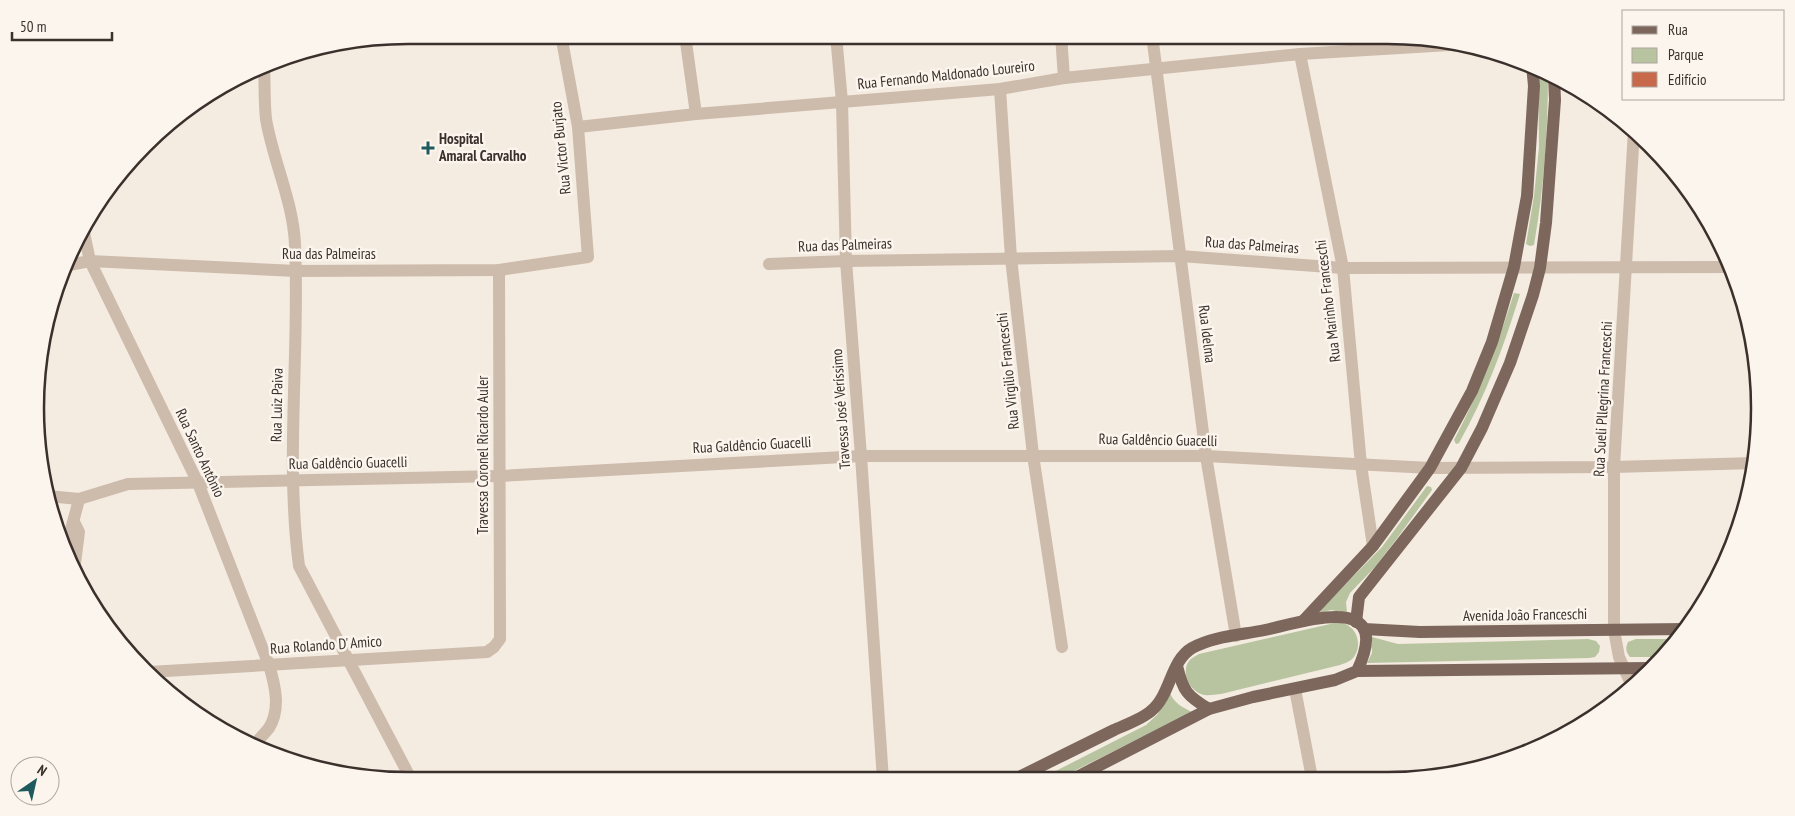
<svg xmlns="http://www.w3.org/2000/svg" width="1795" height="816" viewBox="0 0 1795 816" font-family="'PT Sans Narrow',sans-serif">
	<style>
		.green { fill: #b8c4a0 }
		.building { fill: #c8694b }
		.lines { fill: none; stroke-linecap: round; stroke-linejoin: round }
		.minor { stroke: #cdbbac; stroke-width: 12 }
		.major { stroke: #7d675c; stroke-width: 12 }
		.poi-dot { fill: #1f5a5e; stroke: #fbf5ee; stroke-width: 2 }
		.labels { text-anchor: middle; stroke-width: 5; stroke-linejoin: round; paint-order: stroke }
		.street-label { font-size: 15px; fill: #3b302b; stroke: #fbf5ee }
		.poi-label { font-size: 15px; font-weight: bold; fill: #3b302b; stroke: #fbf5ee; text-anchor: start }
		.rim { fill: none; stroke: #3b302b; stroke-width: 2.5 }
	</style>
	<rect width="100%" height="100%" fill="#f4ebe1"/>
	<!-- green -->
	<g class="green">
		<path d="M 1538,68 L 1548,73 C 1548,131 1544,188 1534,245 L 1530,246 L 1526,244 L 1534,196 L 1539,147 Z"/>
		<path d="M 1514,293 L 1520,294 C 1504,346 1486,395 1459,443 L 1456,444 L 1454,440 C 1479,393 1498,344 1514,293 Z"/>
		<polygon points="1427,486 1431,487 1432,490 1398,537 1375,567 1350,593 1346,602 1347,613 1331,610 1319,613 1324,606 1382,547"/>
		<path d="M 1339,622 C 1343,623 1347,624 1350,627 C 1360,634 1361,652 1351,660 C 1348,662 1343,664 1340,665 L 1221,694 C 1216,694 1209,696 1205,695 C 1191,693 1180,673 1189,661 C 1191,658 1196,656 1199,654 Z"/>
		<polygon points="1372,637 1398,644 1588,639 1596,641 1600,646 1599,652 1595,657 1589,658 1367,663 1372,653"/>
		<path d="M 1636,639 L 1679,639 L 1660,657 L 1630,657 C 1626,652 1625,648 1628,642 Z"/>
		<path d="M 1170,693 C 1174,703 1182,707 1192,712 L 1058,779 L 1040,779 L 1146,725 L 1157,715 Z"/>
	</g>
	<!-- building -->
	<polygon class="building" points="472,778 472,781 457,781 457,779"/>
	<g class="lines">
		<!-- minor -->
		<g class="minor">
			<polyline points="685,35 696,114"/>
			<polyline points="836,35 842,102 846,261 861,456 883,780"/>
			<polyline points="1061,35 1064,78"/>
			<polyline points="1152,35 1206,456 1236,636"/>
			<polyline points="1300,54 1343,268 1361,465 1373,546"/>
			<path d="M 264,66 C 265,83 264,101 266,119 C 273,161 293,201 295,244 C 300,351 285,459 299,566 L 412,781"/>
			<polyline points="1000,89 1011,258 1033,455 1062,647"/>
			<polyline points="578,127 696,114 1000,89 1064,78 1300,54 1466,44"/>
			<path d="M 83,228 L 90,261 L 198,483 L 269,665 C 275,685 281,709 269,728 C 265,733 260,738 256,743 L 253,745"/>
			<polyline points="769,264 846,261 1180,256 1343,268 1732,267"/>
			<polyline points="69,265 90,261 296,271 499,270 588,257 578,127 561,35"/>
			<polyline points="47,496 79,499 128,484 500,476 861,456 1206,456 1430,468 1614,467 1755,463"/>
			<polyline points="74,522 79,532 74,571"/>
			<path d="M 66,552 C 69,533 75,517 79,499"/>
			<polyline points="149,672 487,652 494,647 500,639 499,270"/>
			<polyline points="1632,686 1619,657 1614,630 1614,467 1634,130"/>
			<polyline points="1295,689 1312,778"/>
		</g>
		<!-- major -->
		<g class="major">
			<polyline points="1303,621 1373,546 1430,468 1472,391 1492,342 1514,267 1527,196 1534,86 1532,65"/>
			<polyline points="1356,622 1359,597 1461,468 1482,428 1510,363 1533,295 1540,268 1546,223 1555,100 1554,76"/>
			<polyline points="1364,629 1420,632 1686,629"/>
			<path d="M 1177,666 C 1183,691 1187,696 1209,709"/>
			<polyline points="1357,671 1650,668"/>
			<path d="M 1015,779 C 1048,763 1081,746 1114,730 C 1125,725 1142,719 1151,711 C 1171,695 1170,661 1192,648 C 1214,636 1241,635 1265,630 C 1305,621 1395,591 1357,671 L 1335,680 L 1253,697 L 1209,709 L 1073,779"/>
		</g>
	</g>
	<!-- markers -->
	<path class="poi-dot" d="M425.5 140.5h5v5h5v5h-5v5h-5v-5h-5v-5h5z"/>
	<g class="labels">
		<!-- street labels -->
		<g class="street-label">
			<text transform="translate(946 75) rotate(-6)" y="5">Rua Fernando Maldonado Loureiro</text>
			<text transform="translate(561 148) rotate(-96)" y="5">Rua Victor Burjato</text>
			<text transform="translate(845 245) rotate(-2)" y="5">Rua das Palmeiras</text>
			<text transform="translate(1252 245) rotate(4)" y="5">Rua das Palmeiras</text>
			<text x="329" y="259">Rua das Palmeiras</text>
			<text transform="translate(1328 301) rotate(-97)" y="5">Rua Marinho Franceschi</text>
			<text transform="translate(1207 334) rotate(83)" y="5">Rua Idelma</text>
			<text transform="translate(1008 371) rotate(-96)" y="5">Rua Virgilio Franceschi</text>
			<text transform="translate(1603 399) rotate(-87)" y="5">Rua Sueli Pllegrina Franceschi</text>
			<text transform="translate(277 405) rotate(-89)" y="5">Rua Luiz Paiva</text>
			<text transform="translate(841 409) rotate(-94)" y="5">Travessa José Veríssimo</text>
			<text transform="translate(1158 440) rotate(1)" y="5">Rua Galdêncio Guacelli</text>
			<text transform="translate(752 445) rotate(-3)" y="5">Rua Galdêncio Guacelli</text>
			<text transform="translate(200 453) rotate(65)" y="5">Rua Santo Antônio</text>
			<text transform="translate(483 455) rotate(-90)" y="5">Travessa Coronel Ricardo Auler</text>
			<text transform="translate(348 463) rotate(-1)" y="5">Rua Galdêncio Guacelli</text>
			<text transform="translate(1525 615) rotate(-1)" y="5">Avenida João Franceschi</text>
			<text transform="translate(326 645) rotate(-4)" y="5">Rua Rolando D' Amico</text>
		</g>
		<!-- poi labels -->
		<g class="poi-label">
			<text x="439" y="144">Hospital<tspan x="439" dy="17">Amaral Carvalho</tspan></text>
		</g>
	</g>
	<!-- crop -->
	<path d="M0 0H1795V816H0ZM408 44H1387A364 364 0 0 1 1751 408V408A364 364 0 0 1 1387 772H408A364 364 0 0 1 44 408V408A364 364 0 0 1 408 44Z" fill="#fbf5ee" fill-rule="evenodd"/>
	<path class="rim" d="M408 44H1387A364 364 0 0 1 1751 408V408A364 364 0 0 1 1387 772H408A364 364 0 0 1 44 408V408A364 364 0 0 1 408 44Z"/>
	<!-- legend -->
	<rect x="1622" y="10" width="162" height="90" fill="#fbf5ee" stroke="#aea6a0"/>
	<rect x="1632" y="26" width="25" height="8" fill="#7d675c" stroke="#aea6a0"/>
	<text x="1668" y="35" font-size="15" fill="#3b302b">Rua</text>
	<rect x="1632" y="48" width="25" height="15" fill="#b8c4a0" stroke="#aea6a0"/>
	<text x="1668" y="60" font-size="15" fill="#3b302b">Parque</text>
	<rect x="1632" y="72" width="25" height="15" fill="#c8694b" stroke="#aea6a0"/>
	<text x="1668" y="85" font-size="15" fill="#3b302b">Edifício</text>
	<!-- north arrow -->
	<g transform="translate(35 781) rotate(34)"><circle r="24" fill="#fbf5ee" stroke="#aea6a0"/>
	<path d="M0-4L9 19L0 12L-9 19Z" fill="#1f5a5e"/>
	<text y="-8" font-size="14" font-weight="bold" text-anchor="middle" fill="#3b302b">N</text>
	</g>
	<!-- scale -->
	<path d="M12 32v8h100v-8" fill="none" stroke="#3b302b" stroke-width="2.5"/>
	<text x="20" y="32" font-size="15" fill="#3b302b" stroke="#fbf5ee" stroke-width="4" paint-order="stroke">50 m</text>
</svg>
